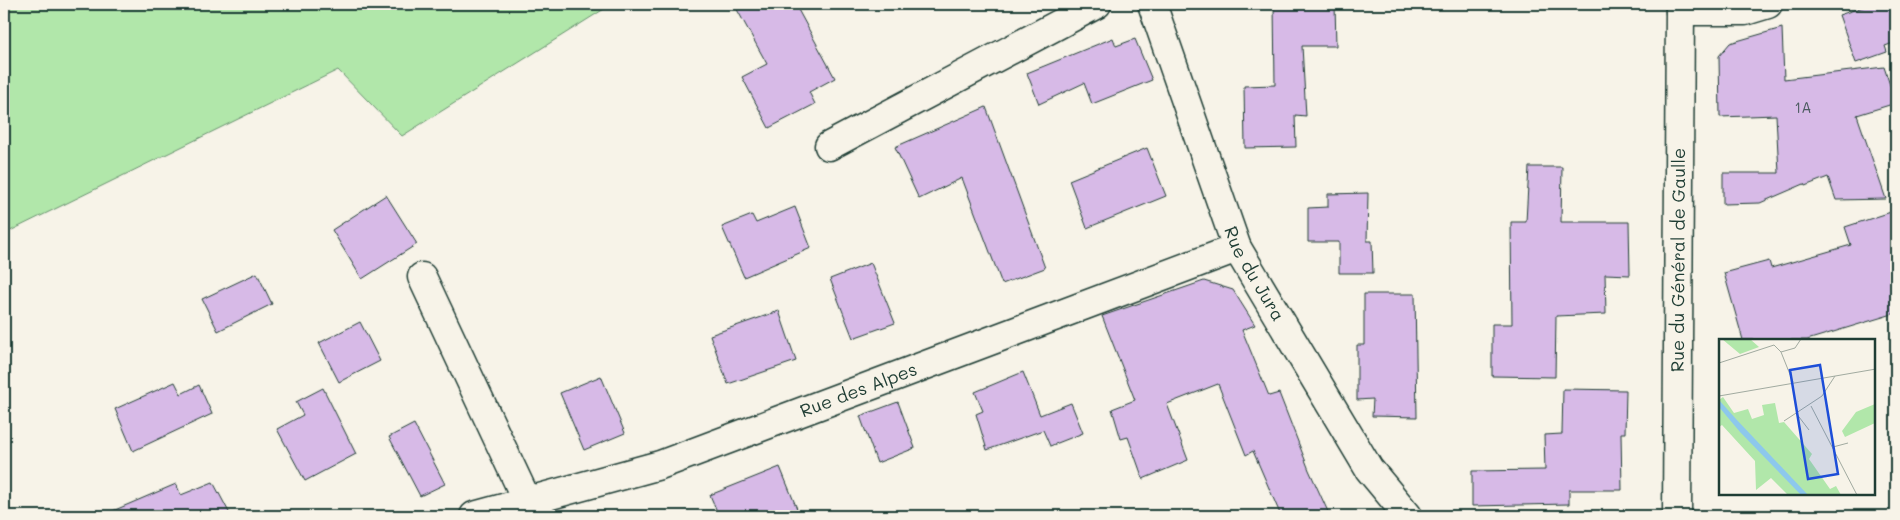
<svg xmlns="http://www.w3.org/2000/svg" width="1900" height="520" viewBox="0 0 1900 520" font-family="Mali,sans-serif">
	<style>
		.green { fill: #b1e7aa; stroke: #68926f }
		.building { fill: #d7bae7; stroke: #1f3d34 }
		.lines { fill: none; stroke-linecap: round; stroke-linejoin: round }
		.minor-casing { stroke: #1f3d34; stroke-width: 31 }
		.minor { stroke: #f7f3e8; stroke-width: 28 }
		.labels { text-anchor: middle; stroke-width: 4.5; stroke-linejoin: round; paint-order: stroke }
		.number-label { font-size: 15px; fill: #4d5c61 }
		.street-label { font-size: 18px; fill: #1f3d34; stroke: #f7f3e8 }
		.inset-road { fill: none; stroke: #a1aaa0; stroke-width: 1 }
		.view { fill: #1d4ed8; fill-opacity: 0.15; stroke: #1d4ed8; stroke-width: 2.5 }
		.inset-edge { fill: none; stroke: #1f3d34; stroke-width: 2.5 }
	</style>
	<rect width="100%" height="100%" fill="#f7f3e8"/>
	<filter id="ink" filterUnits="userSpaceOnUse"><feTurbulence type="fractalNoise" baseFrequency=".02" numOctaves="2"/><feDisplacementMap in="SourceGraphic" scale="10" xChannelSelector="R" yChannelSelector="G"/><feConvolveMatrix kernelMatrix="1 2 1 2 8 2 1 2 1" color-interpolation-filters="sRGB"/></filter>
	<g filter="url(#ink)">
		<!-- green -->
		<polygon class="green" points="4,4 612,4 402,136 338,70 4,234"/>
		<!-- building -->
		<g class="building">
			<polygon points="734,4 795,4 835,78 809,92 815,104 769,128 742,77 767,64"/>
			<polygon points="1274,4 1335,4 1336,46 1302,46 1306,116 1295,115 1296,147 1245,148 1244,86 1275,85"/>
			<polygon points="1872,4 1896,4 1896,42 1885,46 1887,52 1856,63 1839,15"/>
			<polygon points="1782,28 1784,79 1884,67 1896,103 1857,115 1886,199 1836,200 1828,177 1805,186 1804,184 1760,203 1723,204 1723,173 1779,173 1776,115 1720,117 1719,56 1730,43"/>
			<polygon points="1113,38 1116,46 1135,39 1152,80 1092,104 1084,83 1039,104 1027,73"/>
			<polygon points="986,107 1045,268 1002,284 962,178 919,199 895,147"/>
			<polygon points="1147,148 1166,196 1087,228 1069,180"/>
			<polygon points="1529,167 1562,167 1561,222 1629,222 1630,275 1605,274 1606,314 1556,316 1555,377 1492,376 1492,324 1512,324 1511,222 1526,222"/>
			<polygon points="1368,193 1367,241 1372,241 1373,273 1339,273 1339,242 1308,242 1308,208 1328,207 1328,194"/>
			<polygon points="386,195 417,244 362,279 332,230"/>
			<polygon points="795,207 811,248 744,277 722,227 752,215 756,223"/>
			<polygon points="1891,212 1896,228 1896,313 1807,340 1743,340 1724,273 1769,261 1771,268 1851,245 1845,227"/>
			<polygon points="871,263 895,323 853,338 830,279"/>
			<polygon points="257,273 272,304 218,331 202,299"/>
			<polygon points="1204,281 1233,290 1255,325 1242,330 1269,396 1279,393 1309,470 1330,516 1281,516 1253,451 1246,455 1218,384 1167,404 1188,460 1143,479 1128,437 1121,439 1112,409 1135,400 1102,316"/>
			<polygon points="1364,294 1415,294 1417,417 1372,416 1373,399 1357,400 1357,345 1364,345"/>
			<polygon points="779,311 796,361 728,384 710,335"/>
			<polygon points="360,322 380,361 339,382 319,343"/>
			<polygon points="1023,372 1040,415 1071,403 1083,433 1050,446 1043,430 987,450 976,414 983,411 975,392"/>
			<polygon points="601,376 625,433 584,450 560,393"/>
			<polygon points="175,382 181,394 199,385 212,414 133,451 115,409"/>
			<polygon points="323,388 356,454 305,481 277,429 303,415 296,402"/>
			<polygon points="1563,389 1626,390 1625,433 1621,433 1622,490 1569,490 1569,504 1472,506 1472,471 1545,470 1544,435 1562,434"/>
			<polygon points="898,402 915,448 877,463 860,416"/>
			<polygon points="414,424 445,484 420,496 389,437"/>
			<polygon points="780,467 800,516 719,516 710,495"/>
			<polygon points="213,482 231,516 101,516 176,484 181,495"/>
		</g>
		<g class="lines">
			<!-- minor casing -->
			<g class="minor-casing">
				<g id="minor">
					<path id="s1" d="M 1152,4 L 1237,248 L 1369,469 L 1408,516"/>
					<polyline points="1680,11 1745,11 1768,4"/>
					<polyline points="829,146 1097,4"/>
					<polyline points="422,277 527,501"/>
					<path id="s2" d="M 474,516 L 660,465 L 1237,248"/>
					<path id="s3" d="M 1677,516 L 1680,4"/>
				</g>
			</g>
			<!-- minor -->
			<use href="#minor" class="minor"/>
		</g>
	</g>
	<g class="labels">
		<!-- number labels -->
		<g class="number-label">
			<text x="1803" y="113">1A</text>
		</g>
		<!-- street labels -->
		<g class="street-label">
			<text dy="6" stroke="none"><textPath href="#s3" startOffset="256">Rue du Général de Gaulle</textPath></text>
			<text dy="6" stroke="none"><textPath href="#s1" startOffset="289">Rue du Jura</textPath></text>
			<text dy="6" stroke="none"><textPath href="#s2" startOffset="405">Rue des Alpes</textPath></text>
		</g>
	</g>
	<!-- overview -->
	<g transform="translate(1719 339)">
		<rect width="156" height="156" fill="#f7f3e8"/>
		<path d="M 3,0 L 31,0 L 40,8 L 21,15 ZM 4,58 L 15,74 L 29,70 L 33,80 L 45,76 L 43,66 L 56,64 L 60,84 L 65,83 L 93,115 L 90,120 L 111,150 L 117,147 L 122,156 L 69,156 L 52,139 L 37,151 L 36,122 L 3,86 L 0,88 L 0,61 ZM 156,65 L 156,84 L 126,98 L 123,92 L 137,73 Z" fill="#b1e7aa"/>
		<path d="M 0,61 L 17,80 L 89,156 L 82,156 L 21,93 L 0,68 Z" fill="#8dc8ec"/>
		<path class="inset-road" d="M 62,13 L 76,9 L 82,0M 0,24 L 55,6 L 62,13 L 74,43M 0,57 L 157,30M 92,67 L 138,156M 77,74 L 90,91M 65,82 L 103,57 L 116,37M 114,108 L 129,104"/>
		<path class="view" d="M 101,26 L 119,135 L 89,140 L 71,31 Z"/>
		<rect width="156" height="156" class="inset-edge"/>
	</g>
	<!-- margin -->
	<rect width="1900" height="520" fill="none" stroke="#f7f3e8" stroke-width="20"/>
	<rect x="10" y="10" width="1880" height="500" fill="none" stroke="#1f3d34" stroke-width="2" filter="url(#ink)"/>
</svg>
